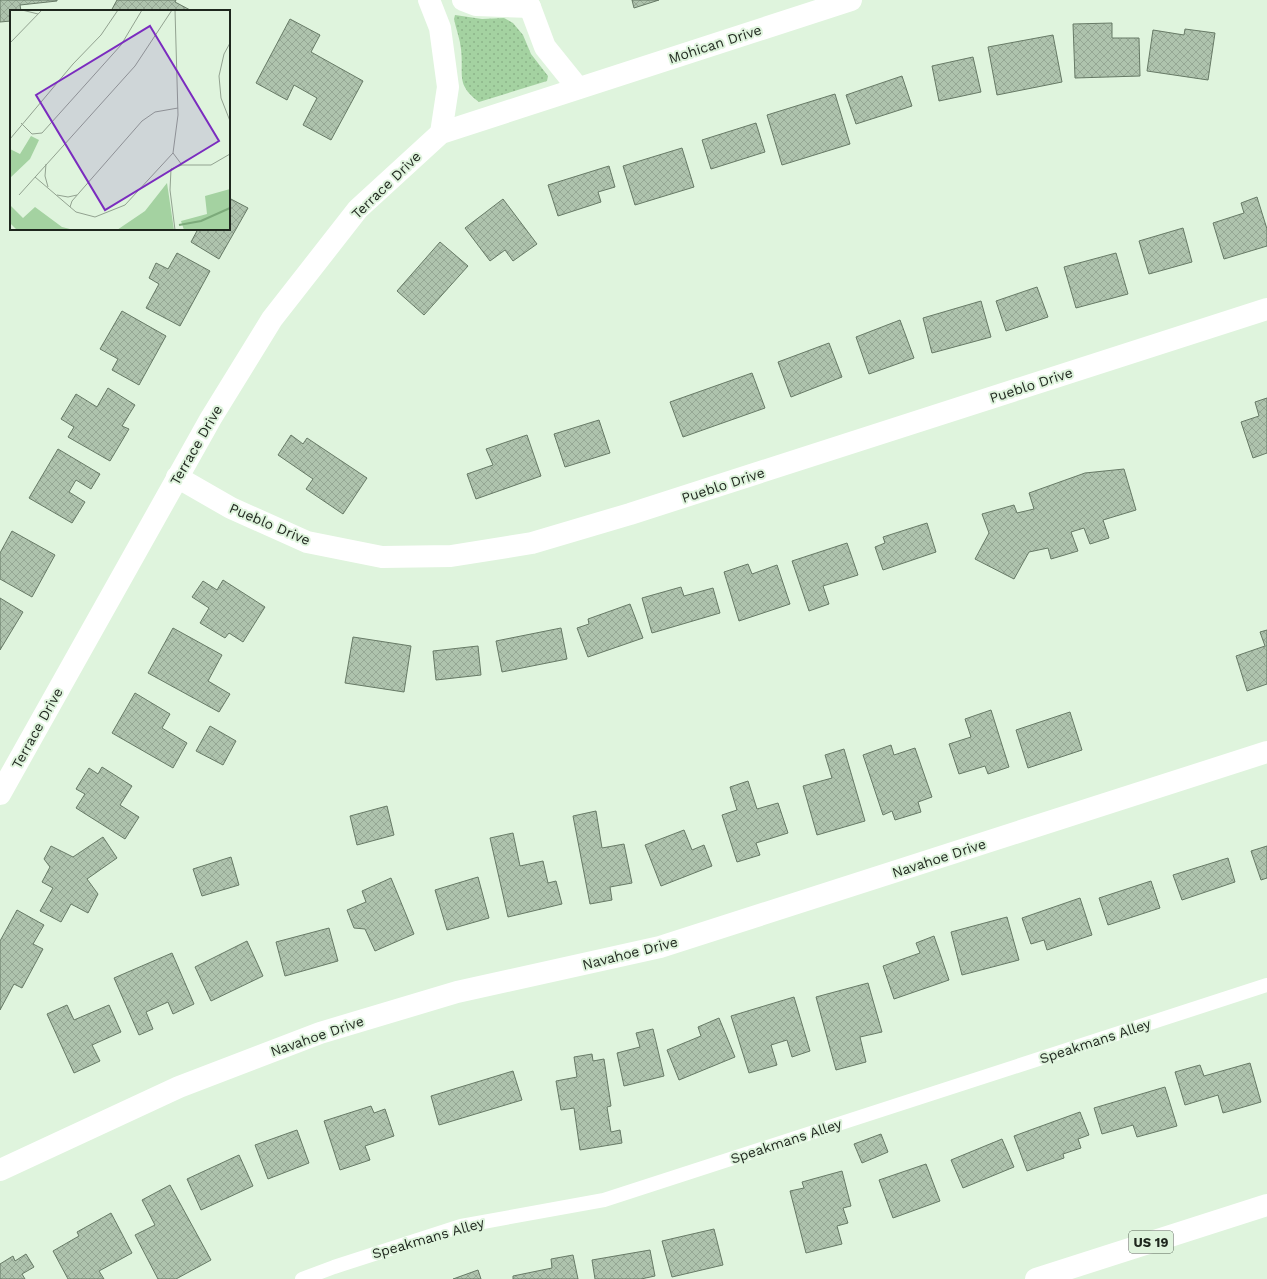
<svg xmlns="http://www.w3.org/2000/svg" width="1267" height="1279" viewBox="0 0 1267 1279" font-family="'Work Sans',sans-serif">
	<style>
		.grass { fill: url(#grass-dots) }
		.building { fill: url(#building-cross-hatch); stroke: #677a66 }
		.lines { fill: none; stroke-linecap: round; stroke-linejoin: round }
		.service { stroke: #fff; stroke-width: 14 }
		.minor { stroke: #fff; stroke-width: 22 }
		.primary { stroke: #fff; stroke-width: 22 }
		.labels { text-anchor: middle; stroke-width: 4; stroke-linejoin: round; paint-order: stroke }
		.shield { fill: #dff4dd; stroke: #586457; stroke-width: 1 }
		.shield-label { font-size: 13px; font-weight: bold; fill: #1e261d }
		.street-label { font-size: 14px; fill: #1e261d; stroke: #dff4dd }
		.inset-river { fill: none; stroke: #7caa7a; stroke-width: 2 }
		.inset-road { fill: none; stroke: #92a290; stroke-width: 1 }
		.view { fill: #7b2cbf; fill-opacity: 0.15; stroke: #7b2cbf; stroke-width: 2 }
		.inset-edge { fill: none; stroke: #1e261d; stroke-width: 2 }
	</style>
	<defs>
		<pattern id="grass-dots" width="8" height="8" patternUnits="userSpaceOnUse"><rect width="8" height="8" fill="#a4d2a1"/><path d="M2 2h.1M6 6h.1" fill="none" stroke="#8db48a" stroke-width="1.8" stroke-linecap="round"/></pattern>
		<pattern id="building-cross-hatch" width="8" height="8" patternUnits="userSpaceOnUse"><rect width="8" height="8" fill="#aec3ad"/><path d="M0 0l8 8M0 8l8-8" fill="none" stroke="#95a794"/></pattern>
	</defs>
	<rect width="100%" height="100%" fill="#dff4dd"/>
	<!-- grass -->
	<path class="grass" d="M 455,15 L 482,19 L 504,18 L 513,23 L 523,35 L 531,54 L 548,76 L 547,81 L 479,102 C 455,84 464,75 461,49 C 460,39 456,29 454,19 Z"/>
	<!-- building -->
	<g class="building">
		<polygon points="0,0 57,0 57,1 20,5 21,11 11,11 11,21 0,22"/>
		<polygon points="117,0 176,0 175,2 192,11 111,11"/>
		<polygon points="632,0 659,0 634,8"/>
		<polygon points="290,19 320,35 311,52 363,81 331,140 303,125 317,98 294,85 287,100 256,83"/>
		<polygon points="1112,23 1112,38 1139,38 1140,76 1075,78 1073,24"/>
		<polygon points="1185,29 1215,33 1208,80 1147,71 1153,30 1184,35"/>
		<polygon points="1053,35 1062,82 997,95 988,47"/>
		<polygon points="973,57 981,92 939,101 932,66"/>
		<polygon points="902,76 912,106 856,124 846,95"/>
		<polygon points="835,94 850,144 782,165 767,115"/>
		<polygon points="756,123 765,152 711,169 702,140"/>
		<polygon points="682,148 694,187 635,205 623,166"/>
		<polygon points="609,166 615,187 598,192 601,202 558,216 548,185"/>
		<polygon points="1257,197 1267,229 1267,246 1224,259 1213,223 1244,213 1241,203"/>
		<polygon points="229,198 248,208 219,259 191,242 198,229 229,229"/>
		<polygon points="503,199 537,244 513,261 505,250 490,261 465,228"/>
		<polygon points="1183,228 1192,262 1149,274 1139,241"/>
		<polygon points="440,242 468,266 424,315 397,291"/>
		<polygon points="177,253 210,271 180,326 146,308 159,284 149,278 156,263 168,269"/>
		<polygon points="1116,253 1128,294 1076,308 1064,267"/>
		<polygon points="1037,287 1048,317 1006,331 996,301"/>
		<polygon points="981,301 991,337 932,353 923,318"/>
		<polygon points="122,311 166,336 139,385 112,370 118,359 100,349"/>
		<polygon points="900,320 914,358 869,374 856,337"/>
		<polygon points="829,343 842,377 791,397 778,362"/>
		<polygon points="752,373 765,408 683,437 670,402"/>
		<polygon points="108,388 135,405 122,426 129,429 110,461 68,437 74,427 61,419 76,394 97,407"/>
		<polygon points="1267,398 1267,453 1253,458 1241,422 1259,416 1255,402"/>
		<polygon points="599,420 610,453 565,467 554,434"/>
		<polygon points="291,435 303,444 307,438 367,478 343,514 306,489 313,479 278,455"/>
		<polygon points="527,435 541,476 476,499 467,474 493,465 486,449"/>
		<polygon points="58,449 100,474 91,489 76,480 69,492 85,502 72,523 29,498"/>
		<polygon points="1124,469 1136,510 1103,520 1109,538 1090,544 1084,528 1071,532 1078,551 1051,559 1048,548 1029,552 1014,579 975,559 989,533 982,514 1014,505 1017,513 1034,509 1029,493 1085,473"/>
		<polygon points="927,523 936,552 883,570 875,547 885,543 883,537"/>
		<polygon points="12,531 55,555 32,597 0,579 0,553"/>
		<polygon points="847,543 858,575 823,586 829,604 809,611 792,561"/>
		<polygon points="748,564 752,574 777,565 790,604 739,621 724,572"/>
		<polygon points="223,580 265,607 243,642 229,633 225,638 200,623 209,608 192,597 203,581 217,590"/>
		<polygon points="681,587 684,596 713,588 720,613 652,633 642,598"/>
		<polygon points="0,598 23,612 0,650"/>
		<polygon points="630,604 643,638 588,657 577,628 589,624 588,619"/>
		<polygon points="173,628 222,655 208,681 230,694 219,712 148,673"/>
		<polygon points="561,628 567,659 502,672 496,641"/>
		<polygon points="1267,630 1267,684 1247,691 1236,656 1265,646 1260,632"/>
		<polygon points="353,637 411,646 404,692 345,683"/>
		<polygon points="478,646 481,675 436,680 433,651"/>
		<polygon points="135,693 170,714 162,728 187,743 173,768 112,733"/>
		<polygon points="991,710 1009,767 988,774 985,766 959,774 949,744 971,737 965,719"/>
		<polygon points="1070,712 1082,750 1028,768 1016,730"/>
		<polygon points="210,726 236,741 223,765 196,751"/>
		<polygon points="891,745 894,755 915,748 932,797 918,802 921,812 895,820 892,811 883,815 863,755"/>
		<polygon points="844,749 865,821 817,835 803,786 832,778 825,755"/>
		<polygon points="102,767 132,786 120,805 139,817 125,839 76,808 85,794 76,789 89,768 98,774"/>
		<polygon points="748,781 757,809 778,803 788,833 756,843 760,855 737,862 722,815 737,810 730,787"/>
		<polygon points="387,806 394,835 357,845 350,816"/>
		<polygon points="596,811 602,848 624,844 632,883 610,887 612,900 590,904 573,816"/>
		<polygon points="684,830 692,850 704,845 712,866 661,886 645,845"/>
		<polygon points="513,833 520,866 543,861 548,883 556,881 562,904 508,917 490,838"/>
		<polygon points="103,837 117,858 87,879 98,894 88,913 71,904 61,922 40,911 53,888 42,882 50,867 44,859 51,846 73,857"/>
		<polygon points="1267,846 1267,878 1261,880 1251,851"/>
		<polygon points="231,857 239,885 202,896 193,869"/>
		<polygon points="1228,858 1235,882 1182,900 1173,875"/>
		<polygon points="478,877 489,918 447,930 435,890"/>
		<polygon points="391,878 414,934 375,951 365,929 354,928 347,910 366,902 362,891"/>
		<polygon points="1151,881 1160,908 1108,925 1099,898"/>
		<polygon points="1080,898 1092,935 1047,950 1044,940 1031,944 1022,918"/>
		<polygon points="17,910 44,925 33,944 43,949 22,988 14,984 0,1010 0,941"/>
		<polygon points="1007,917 1019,960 962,975 951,932"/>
		<polygon points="329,928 338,961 285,976 276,942"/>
		<polygon points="934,936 949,980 894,999 883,966 920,953 916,943"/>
		<polygon points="247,941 263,976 211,1001 195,967"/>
		<polygon points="172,953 194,1004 173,1014 168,1002 146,1012 153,1029 139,1035 114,978"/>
		<polygon points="868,983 882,1032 860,1037 866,1062 836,1070 816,997"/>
		<polygon points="794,997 810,1051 792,1057 787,1040 771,1045 777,1065 749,1073 731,1016"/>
		<polygon points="67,1005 74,1020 109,1005 121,1032 92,1045 100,1061 74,1073 47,1014"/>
		<polygon points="719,1018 735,1057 679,1080 667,1050 701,1036 698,1027"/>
		<polygon points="653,1029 664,1076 624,1086 617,1053 640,1047 636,1033"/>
		<polygon points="592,1054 593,1061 604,1059 611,1106 607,1107 611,1132 620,1130 622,1143 580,1150 574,1108 561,1110 556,1081 577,1077 574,1057"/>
		<polygon points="1250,1063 1261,1102 1223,1113 1218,1095 1185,1105 1175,1072 1200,1065 1204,1076"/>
		<polygon points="513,1071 522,1100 439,1125 431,1096"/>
		<polygon points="1165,1087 1177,1126 1137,1137 1133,1125 1102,1134 1094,1108"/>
		<polygon points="371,1106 374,1113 385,1109 394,1136 365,1146 370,1160 340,1170 324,1121"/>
		<polygon points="1080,1112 1089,1135 1078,1139 1081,1148 1063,1154 1064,1158 1027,1171 1014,1136"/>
		<polygon points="297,1130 309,1163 268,1179 255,1145"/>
		<polygon points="881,1134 888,1152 862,1163 854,1144"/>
		<polygon points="1002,1139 1014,1167 963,1188 951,1160"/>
		<polygon points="239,1155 253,1186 201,1210 187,1179"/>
		<polygon points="926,1164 940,1201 893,1218 879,1180"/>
		<polygon points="842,1171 851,1206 843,1208 848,1223 837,1226 842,1244 806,1253 790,1191 804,1188 802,1182"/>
		<polygon points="170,1185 211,1260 176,1279 158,1279 135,1235 155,1225 142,1200"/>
		<polygon points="111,1213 132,1253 99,1271 104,1279 68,1279 53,1251 79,1236 77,1232"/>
		<polygon points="714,1229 723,1265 672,1277 662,1241"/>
		<polygon points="650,1250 655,1276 641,1279 595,1279 592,1260"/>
		<polygon points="26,1254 34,1267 22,1274 25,1279 0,1279 0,1264 13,1256 15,1261"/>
		<polygon points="573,1255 578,1279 513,1279 513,1276 552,1268 551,1259"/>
		<polygon points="478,1270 481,1279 453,1279"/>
	</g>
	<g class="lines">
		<!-- service -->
		<polyline class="service" points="302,1279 334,1267 461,1226 604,1200 1267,985"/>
		<!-- minor -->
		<g class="minor">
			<polyline points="429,0 440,28 448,87 441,133"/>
			<polyline points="463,0 476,5 530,7"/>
			<polyline points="530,7 545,47 578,88"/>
			<polyline points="177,477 231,508 307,542 382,557 451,556 532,543 630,514 1267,309"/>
			<polyline points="0,794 211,418 272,319 358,209 441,133 851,0"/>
			<polyline points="0,1170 179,1087 320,1033 457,992 660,947 1267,752"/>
		</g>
		<!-- primary -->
		<polyline class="primary" points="1036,1279 1267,1205"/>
	</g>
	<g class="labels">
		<!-- shield labels -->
		<rect class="shield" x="1129" y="1231" width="44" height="22" rx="3"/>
		<g class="shield-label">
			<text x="1151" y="1247">US 19</text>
		</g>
		<!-- street labels -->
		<g class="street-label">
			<text transform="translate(715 44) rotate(-18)" y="5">Mohican Drive</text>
			<text transform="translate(386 185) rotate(-44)" y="5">Terrace Drive</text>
			<text transform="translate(1031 385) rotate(-18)" y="5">Pueblo Drive</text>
			<text transform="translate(196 445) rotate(-60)" y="5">Terrace Drive</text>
			<text transform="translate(723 485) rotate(-18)" y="5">Pueblo Drive</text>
			<text transform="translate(270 524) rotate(23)" y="5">Pueblo Drive</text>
			<text transform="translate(37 728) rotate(-61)" y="5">Terrace Drive</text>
			<text transform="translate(939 858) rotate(-18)" y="5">Navahoe Drive</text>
			<text transform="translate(630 953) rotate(-14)" y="5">Navahoe Drive</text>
			<text transform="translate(317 1036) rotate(-19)" y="5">Navahoe Drive</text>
			<text transform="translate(1095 1041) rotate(-18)" y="5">Speakmans Alley</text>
			<text transform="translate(786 1141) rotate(-18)" y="5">Speakmans Alley</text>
			<text transform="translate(428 1238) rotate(-16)" y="5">Speakmans Alley</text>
		</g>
	</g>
	<!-- overview -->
	<g transform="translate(10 10)">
		<rect width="220" height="220" fill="#dff4dd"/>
		<path d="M 21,126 L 29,130 L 20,149 L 0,168 L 0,139 L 10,144 ZM 157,173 L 164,220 L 107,220 L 135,201 ZM 0,195 L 13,208 L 25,197 L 52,217 L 64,220 L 7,220 L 0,213 Z" fill="#a4d2a1"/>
		<path d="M 220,179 L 220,220 L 174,220 L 171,211 L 197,204 L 195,186 Z" fill="#a4d2a1"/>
		<path class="inset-river" d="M 169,215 L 191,211 L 220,198"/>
		<path class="inset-road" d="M 12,0 L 28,4M 0,33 L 32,0M 220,33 L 214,44 L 209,66 L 211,88 L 220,111M 11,113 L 22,124 L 32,123 L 111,35 L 132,0M 0,129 L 63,54 L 91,25 L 108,0M 163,143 L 172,155M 36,154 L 35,166 L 38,177M 161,159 L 172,155 L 201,155 L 220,144M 161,159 L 160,180 L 165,220M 25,167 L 66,202 L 85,207 L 115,195 L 163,143 L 168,105 L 165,0M 9,185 L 125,56 L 162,0M 47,185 L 58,187 L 67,185M 60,197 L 62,191 L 132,111 L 145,102 L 168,98"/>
		<path class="view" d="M 140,16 L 209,131 L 95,200 L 26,85 Z"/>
		<rect width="220" height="220" class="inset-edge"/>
	</g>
</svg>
